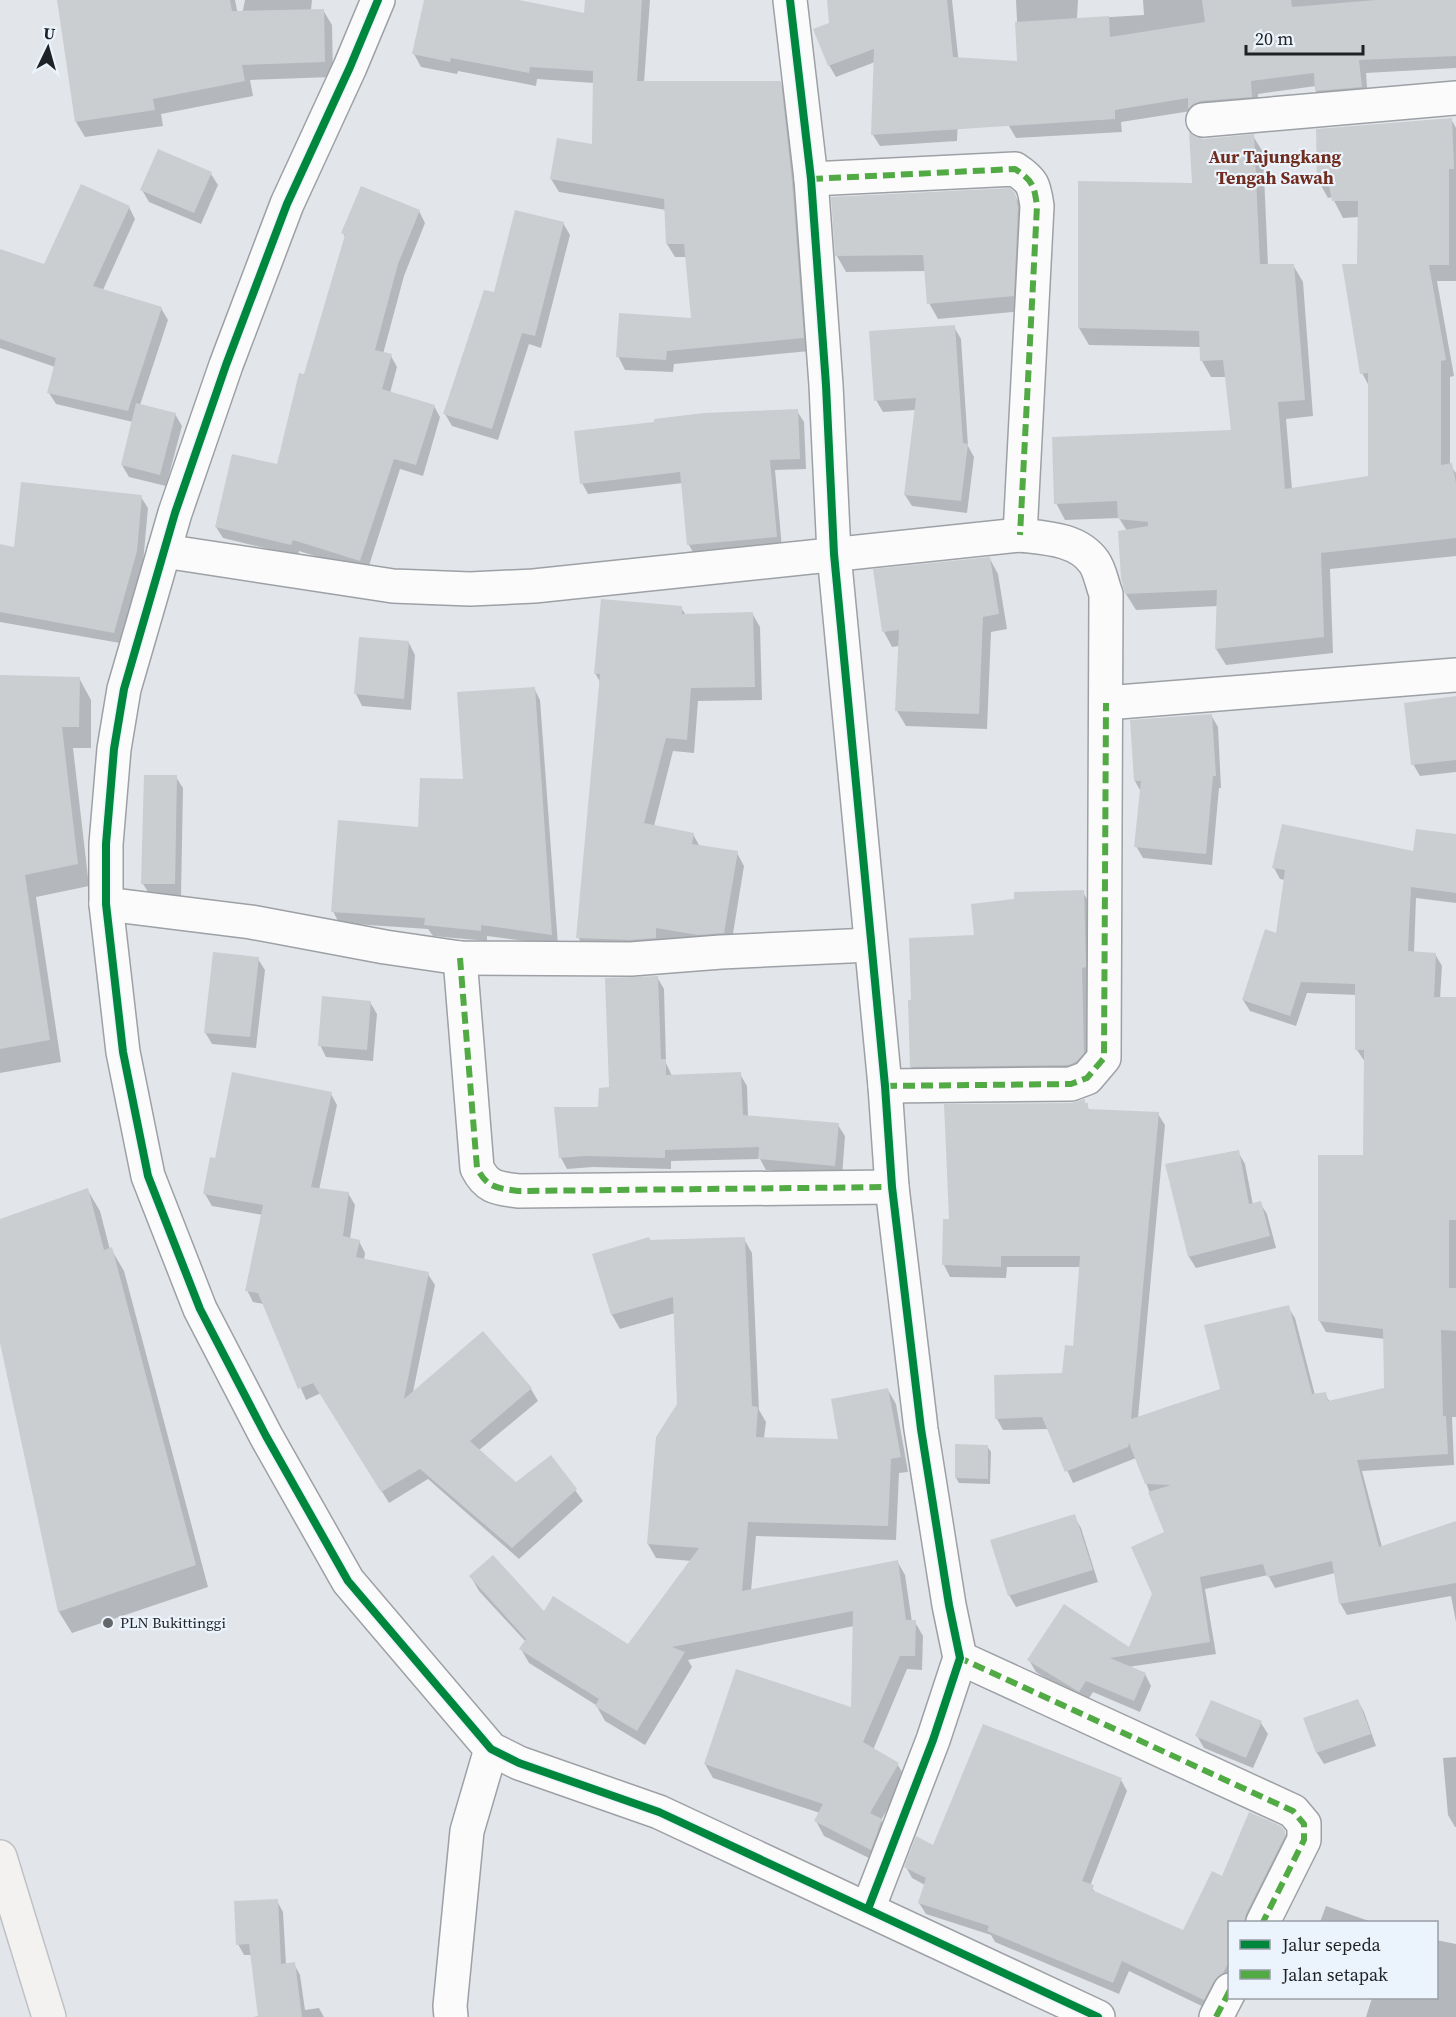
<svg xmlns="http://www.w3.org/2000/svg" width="1456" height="2017" viewBox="0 0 1456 2017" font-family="'Source Serif 4',serif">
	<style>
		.shadow { fill: #0003 }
		.building { fill: #caced1 }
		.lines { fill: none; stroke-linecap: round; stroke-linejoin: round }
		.minor-casing { stroke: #9da0a4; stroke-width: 36 }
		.major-casing { stroke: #bfc2c4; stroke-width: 36 }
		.minor { stroke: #fbfbfc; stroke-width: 33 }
		.major { stroke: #f4f1f1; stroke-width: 33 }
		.quiet { stroke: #52aa44; stroke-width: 6; stroke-dasharray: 12 6; stroke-linecap: butt }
		.cycleway-casing { stroke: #ebf3fc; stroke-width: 11 }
		.cycleway { stroke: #00873e; stroke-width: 8 }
		.poi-dot { fill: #63676a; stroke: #ebf3fc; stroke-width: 2 }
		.labels { text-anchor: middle; stroke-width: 4.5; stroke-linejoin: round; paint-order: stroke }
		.poi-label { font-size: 15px; fill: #1f2225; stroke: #ebf3fc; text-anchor: start }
		.quarter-label { font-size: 18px; font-weight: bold; fill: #702c1e; stroke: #ebf3fc }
	</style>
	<rect width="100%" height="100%" fill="#e2e6eb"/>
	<!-- shadow -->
	<g class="shadow">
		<polygon points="58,0 235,0 240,25 245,0 312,0 311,10 323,10 332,25 333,77 250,80 253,96 161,114 163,126 85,137 76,122"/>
		<polygon points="434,0 511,0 586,14 587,0 650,0 644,83 780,82 787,96 810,351 674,364 673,372 625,370 618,356 693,319 687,257 675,257 667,244 666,210 559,192 551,179 593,145 594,83 537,79 536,86 458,71 457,74 421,67 414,54"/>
		<polygon points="829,0 952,0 960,74 957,141 880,146 873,135 875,62 836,77 829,65"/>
		<polygon points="1016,0 1078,0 1077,19 1144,15 1143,0 1456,0 1456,68 1366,73 1368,100 1323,104 1316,91 1316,86 1258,94 1258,109 1191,111 1121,122 1122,132 1016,138 1009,126 1019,62"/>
		<polygon points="1451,119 1456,128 1456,281 1437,281 1454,376 1450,377 1450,465 1456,473 1456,556 1330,569 1333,653 1226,665 1216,649 1218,606 1136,610 1126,594 1127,531 1119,518 1065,520 1056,503 1232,432 1227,377 1211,377 1202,361 1201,347 1089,345 1079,328 1079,183 1193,184 1204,140 1253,136 1263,152 1268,265 1293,265 1303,282 1313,416 1286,419 1292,489 1369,478 1369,386 1362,373 1359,217 1343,218 1332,197 1328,198 1319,182"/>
		<polygon points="211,174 218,185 201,224 149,202 142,190"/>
		<polygon points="1014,194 1024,211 1022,311 938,319 929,303 926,271 846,272 837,256"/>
		<polygon points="129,207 135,219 103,290 161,308 168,320 140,405 175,414 182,426 166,486 129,477 122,465 133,422 56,404 49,393 55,367 0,348 0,251 45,266"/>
		<polygon points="419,211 425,223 404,276 383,354 391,356 397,367 390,393 434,406 440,417 423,476 400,469 367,572 299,551 298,556 223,538 216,527 278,466 346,239 343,233"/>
		<polygon points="563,223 570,235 541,348 529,344 498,440 452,426 445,414 495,294"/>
		<polygon points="954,327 961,339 968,446 974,457 967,513 912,506 905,495 916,410 883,412 876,400"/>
		<polygon points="797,411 804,422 806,469 775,470 782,548 695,556 689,545 683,483 588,494 582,483"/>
		<polygon points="141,497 148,508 143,563 120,643 0,622 0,546 16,549"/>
		<polygon points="990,559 998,574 1007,629 991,632 987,729 906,726 897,711 899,646 892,647 884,632"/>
		<polygon points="681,608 686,615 752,613 760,627 762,700 698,701 694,753 673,751 654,826 693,834 700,847 737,853 744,866 731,946 586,951 578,937 600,682 595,673"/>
		<polygon points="409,643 415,655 411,710 362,706 356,694"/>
		<polygon points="0,677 79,678 91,700 91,748 73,748 89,886 36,897 61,1062 0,1073"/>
		<polygon points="534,688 540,700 558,945 487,936 487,941 433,936 428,929 339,923 333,911 420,828 464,781"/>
		<polygon points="1456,698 1456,772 1420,776 1413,764"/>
		<polygon points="1211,715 1218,727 1221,788 1219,788 1212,865 1143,858 1136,846 1141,792 1135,781"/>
		<polygon points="176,777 183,788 181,896 150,895 143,884"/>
		<polygon points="1456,836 1456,903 1416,898 1414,953 1435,954 1442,966 1440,999 1456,999 1456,1417 1452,1417 1454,1465 1362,1471 1382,1547 1456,1523 1456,1622 1451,1596 1347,1615 1340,1603 1335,1573 1275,1588 1268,1575 1205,1589 1216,1654 1128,1667 1145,1674 1151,1686 1140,1712 1093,1692 1086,1703 1036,1672 1029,1660 1130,1649 1153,1594 1166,1533 1136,1458 1073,1483 1048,1429 1003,1430 997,1419 1064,1374 1074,1348 1081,1267 1007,1267 1006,1278 950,1277 944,1265 944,1220 951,1221 1071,1104 1084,1101 1090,1111 1158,1114 1165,1125 1138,1418 1221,1390 1288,1307 1295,1318 1315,1395 1325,1394 1330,1402 1386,1389 1385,1339 1326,1332 1319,1320 1364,1156 1365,1062 1357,1050 1357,995 1307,993 1296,1026 1250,1011 1243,1000 1277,935 1285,880 1280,879 1274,868 1415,853"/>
		<polygon points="1083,892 1089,903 1091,978 1087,979 1089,1065 1082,1073 918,1078 911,1067 913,1002 976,937"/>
		<polygon points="258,959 265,970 256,1048 212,1044 205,1032"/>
		<polygon points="657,977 664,989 666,1063 672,1076 740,1074 747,1086 748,1117 838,1125 845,1136 842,1177 766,1170 760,1159 671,1161 671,1169 593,1167 567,1169 561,1158 599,1108 611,1088"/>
		<polygon points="370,1002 377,1014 373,1061 326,1057 320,1045"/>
		<polygon points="331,1094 337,1105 319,1190 348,1193 355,1205 350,1239 359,1241 365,1253 364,1260 428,1274 435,1285 413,1392 483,1334 531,1389 538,1401 478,1451 516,1484 551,1457 583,1501 519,1559 428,1479 389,1503 321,1393 306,1400 264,1304 253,1302 247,1290 263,1215 212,1206 205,1194 216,1160"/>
		<polygon points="1238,1152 1245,1164 1253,1205 1260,1203 1267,1214 1276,1248 1196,1268 1189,1257 1167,1165"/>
		<polygon points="87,1189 100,1211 110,1250 111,1249 124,1271 208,1587 72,1633 59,1612 0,1336 0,1220"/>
		<polygon points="744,1239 752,1253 759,1410 766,1422 764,1438 840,1441 888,1390 896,1404 908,1472 899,1473 896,1540 756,1536 751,1591 897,1561 905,1575 912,1622 915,1622 923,1636 922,1670 907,1669 873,1750 897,1764 906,1778 881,1820 890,1835 879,1863 824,1836 816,1821 820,1813 713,1778 705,1764 853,1710 854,1626 688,1660 692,1667 645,1745 605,1721 596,1705 529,1663 521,1649 526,1642 479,1591 471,1577 544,1613 628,1646 692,1561 656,1558 648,1544 678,1405 675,1313 620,1329 612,1315 594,1255 650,1242"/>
		<polygon points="987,1446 991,1452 990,1484 959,1483 956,1478"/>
		<polygon points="1074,1516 1081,1528 1098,1582 1016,1607 1009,1595"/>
		<polygon points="1358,1701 1364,1712 1376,1746 1324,1764 1317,1753 1305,1719"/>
		<polygon points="1261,1723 1268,1734 1253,1768 1204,1748 1197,1736"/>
		<polygon points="1456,1757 1456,1827 1455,1827 1448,1815 1443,1758"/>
		<polygon points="1121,1780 1127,1791 1090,1886 1097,1894 1184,1932 1222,1878 1284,1832 1291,1844 1253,1922 1230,1922 1230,1983 1210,2010 1129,1971 1119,1994 995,1942 991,1935 926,1914 919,1903 925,1885 912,1878 906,1867 934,1847"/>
		<polygon points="277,1901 283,1912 286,1965 294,1964 300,1975 305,2010 319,2008 324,2017 254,2017 259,2016 252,1955 244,1955 238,1944"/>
		<polygon points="1326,1906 1372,1922 1320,1922"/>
		<polygon points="1436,1940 1456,1944 1456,2017 1366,2017 1372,1998 1436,1998"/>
	</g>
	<!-- building -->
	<g class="building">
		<polygon points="57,0 230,0 232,11 324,9 325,62 242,65 245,81 153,99 155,110 75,122"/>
		<polygon points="424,0 519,0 584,13 585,0 642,0 637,81 781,81 792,181 804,338 667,351 666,360 616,357 619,313 691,318 684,244 666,244 664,199 550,179 557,138 592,144 593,71 530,67 529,73 451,58 450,62 412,54"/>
		<polygon points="827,0 947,0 953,57 1017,61 1015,22 1109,16 1110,37 1205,22 1202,0 1291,0 1292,7 1376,0 1456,0 1456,56 1359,60 1362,87 1315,91 1314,73 1251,81 1252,97 1201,101 1193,104 1188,109 1188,98 1115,110 1115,119 871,135 874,49 828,66 813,29 829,23"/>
		<polygon points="1452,118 1454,169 1449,169 1449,265 1429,265 1446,360 1441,361 1441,465 1452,463 1456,483 1456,538 1321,553 1324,637 1215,649 1217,590 1125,594 1121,578 1118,531 1148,526 1148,522 1118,519 1117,501 1054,504 1052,437 1231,430 1223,360 1200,361 1199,331 1078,328 1078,181 1192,183 1189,132 1196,137 1204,139 1254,134 1260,264 1294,264 1305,400 1278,402 1285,489 1368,476 1368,373 1360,374 1342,264 1357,264 1358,201 1332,201 1328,181 1317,182 1316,129"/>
		<polygon points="158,149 212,172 194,213 140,190"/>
		<polygon points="81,184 130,206 93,286 162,307 128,411 47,393 56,358 0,339 0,249 44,264"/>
		<polygon points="361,186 420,210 398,264 375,350 392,354 382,389 435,405 416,465 394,459 360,561 293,540 291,545 215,527 232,454 277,464 299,373 304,374 345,235 341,233"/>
		<polygon points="1010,188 1015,193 1018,207 1014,296 927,304 923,255 835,256 831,197"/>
		<polygon points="515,210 564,222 535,336 522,333 492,429 443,414 484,290 494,292"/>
		<polygon points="955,325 963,443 968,444 961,501 904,495 916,398 874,401 869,331"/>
		<polygon points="136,403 176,413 160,475 121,465"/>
		<polygon points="798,409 800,459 770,460 777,537 687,545 680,472 580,484 574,431 654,422 654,419 704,413"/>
		<polygon points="21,482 142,495 137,551 114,633 0,612 0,544 14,547"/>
		<polygon points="990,557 999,614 983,617 979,714 895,711 899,630 882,632 873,569"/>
		<polygon points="601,599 682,606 682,614 753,612 755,687 691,688 687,740 666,738 644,823 694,833 692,844 738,851 724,933 698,935 656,928 656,938 630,940 576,938 600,674 594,674"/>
		<polygon points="359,637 409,641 404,699 354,694"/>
		<polygon points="0,675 80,677 79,727 62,727 78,864 25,875 50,1040 0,1049"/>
		<polygon points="535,687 552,935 481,925 481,931 424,925 425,918 331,912 338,820 418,827 420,778 463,779 457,692"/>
		<polygon points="1456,696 1456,760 1411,765 1404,703"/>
		<polygon points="1212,714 1216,776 1213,776 1206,854 1134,847 1141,781 1134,781 1130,720"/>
		<polygon points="144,775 177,775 175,884 141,884"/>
		<polygon points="1282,824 1413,851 1416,829 1456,834 1456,893 1411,887 1408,951 1436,953 1434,997 1456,997 1456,1220 1449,1220 1449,1288 1456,1288 1456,1331 1441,1330 1443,1416 1446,1416 1448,1454 1357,1460 1379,1547 1456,1521 1456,1583 1339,1604 1332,1561 1267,1577 1263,1564 1200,1577 1210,1642 1110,1658 1146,1673 1134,1701 1086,1681 1079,1692 1027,1660 1064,1604 1129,1647 1152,1594 1131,1547 1164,1532 1148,1492 1171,1485 1145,1484 1129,1443 1128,1447 1065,1472 1042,1417 995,1419 994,1375 1062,1373 1065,1345 1073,1346 1080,1256 1001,1256 1001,1267 942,1265 943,1219 949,1219 944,1104 1071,1103 1085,1099 1085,1103 1088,1103 1088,1109 1159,1112 1131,1419 1220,1389 1204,1325 1289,1305 1312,1394 1326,1392 1328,1401 1384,1388 1383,1329 1318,1321 1318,1155 1363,1155 1364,1050 1355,1050 1355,984 1301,982 1290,1016 1242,1000 1265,929 1276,933 1285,870 1272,868"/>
		<polygon points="1084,890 1086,967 1082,968 1084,1053 1076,1062 1068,1065 910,1067 908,1000 911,1000 909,938 974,935 971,904 1014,899 1014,892"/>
		<polygon points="213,952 259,957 250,1037 204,1033"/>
		<polygon points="658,976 661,1059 666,1059 666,1075 741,1072 743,1115 839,1123 835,1166 758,1159 759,1147 665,1150 665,1158 585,1156 559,1158 554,1107 598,1107 599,1088 609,1087 605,978"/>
		<polygon points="322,996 371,1001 367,1050 318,1046"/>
		<polygon points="232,1072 332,1092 311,1187 349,1192 343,1236 360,1240 356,1257 429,1272 404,1399 483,1331 532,1388 470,1441 516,1482 551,1455 577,1489 512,1548 420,1469 381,1492 313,1383 298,1389 258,1293 245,1291 263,1205 203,1194 210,1157 215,1158"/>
		<polygon points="1239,1150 1249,1204 1261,1201 1270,1236 1188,1257 1165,1164"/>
		<polygon points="88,1188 104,1250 112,1247 196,1565 58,1612 0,1343 0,1219"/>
		<polygon points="649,1237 650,1240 745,1237 752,1406 758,1407 756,1437 838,1439 831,1399 888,1388 901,1457 891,1459 888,1526 748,1522 742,1591 898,1560 906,1620 916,1620 915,1656 900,1656 863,1742 899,1763 870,1813 882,1819 871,1850 814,1821 823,1804 704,1764 736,1669 851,1707 853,1611 672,1647 685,1652 637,1731 595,1706 599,1699 519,1649 526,1639 469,1576 493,1555 544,1611 553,1596 628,1644 699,1548 647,1544 656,1437 677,1404 673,1297 611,1315 592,1254"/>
		<polygon points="955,1444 988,1445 988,1479 955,1478"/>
		<polygon points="1075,1514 1093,1570 1008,1596 990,1540"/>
		<polygon points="1358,1699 1371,1734 1316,1753 1303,1718"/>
		<polygon points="1211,1700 1262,1721 1246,1758 1195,1736"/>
		<polygon points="983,1724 1122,1778 1082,1881 1094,1885 1092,1890 1183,1930 1212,1871 1222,1876 1249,1812 1281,1826 1285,1831 1285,1836 1246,1914 1244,1923 1230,1923 1230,1960 1223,1973 1214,1981 1204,2000 1122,1961 1113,1983 987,1931 989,1926 918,1903 926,1878 904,1867 916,1836 933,1845"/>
		<polygon points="278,1899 281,1964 295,1962 302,2017 258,2017 249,1944 236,1945 234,1901"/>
	</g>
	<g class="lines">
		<!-- minor casing -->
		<g class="minor-casing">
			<g id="minor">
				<polyline points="378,0 350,67 287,204 226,365 175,513 124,689 114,749 106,844 106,904 123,1052 148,1176 200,1309 266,1436 348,1581 491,1749 519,1763 659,1812 1098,2017"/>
				<polyline points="790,0 811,179 826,385 834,554 885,1086 892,1187 921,1429 949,1605 960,1658 933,1740 868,1909"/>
				<polyline points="1203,120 1456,98"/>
				<path d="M 811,179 L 1015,169 C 1033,181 1034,185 1037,206 L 1020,535"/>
				<path d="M 164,551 L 393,586 L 470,589 L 534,586 L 1020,535 C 1046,538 1078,539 1094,562 C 1100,570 1102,584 1106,594 L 1104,1058 L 1087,1078 L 1071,1084 L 885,1086"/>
				<polyline points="1106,703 1456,675"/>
				<polyline points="106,904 251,922 385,947 460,958 631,959 721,952 870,945"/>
				<path d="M 460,958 L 477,1168 C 487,1188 497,1188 518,1191 L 892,1187"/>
				<polyline points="960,1658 1293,1811 1304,1824 1304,1840 1263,1922"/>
				<polyline points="451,2017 450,2006 467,1831 491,1749"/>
				<polyline points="1216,2017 1230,1990"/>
			</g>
		</g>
		<!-- major casing -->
		<g class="major-casing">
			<polyline id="major" points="0,1857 49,2017"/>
		</g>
		<!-- minor -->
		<use href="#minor" class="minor"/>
		<!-- major -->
		<use href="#major" class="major"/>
		<!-- quiet -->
		<g class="quiet">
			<path d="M 811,179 L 1015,169 C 1033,181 1034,185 1037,206 L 1020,535"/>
			<path d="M 460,958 L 477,1168 C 487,1188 497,1188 518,1191 L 892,1187"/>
			<polyline points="885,1086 1071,1084 1087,1078 1104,1058 1106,703"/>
			<polyline points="959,1661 960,1658 1293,1811 1304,1824 1304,1840 1263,1922"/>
			<polyline points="1216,2017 1230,1990"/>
		</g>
		<!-- cycleway casing -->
		<g class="cycleway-casing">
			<g id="cycleway">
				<polyline points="378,0 350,67 287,204 226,365 175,513 124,689 114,749 106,844 106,904 123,1052 148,1176 200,1309 266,1436 348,1581 491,1749 519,1763 659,1812 1098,2017"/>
				<polyline points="790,0 811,179 826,385 834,554 885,1086 892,1187 921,1429 949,1605 960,1658 933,1740 868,1909"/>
			</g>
		</g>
		<!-- cycleway -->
		<use href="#cycleway" class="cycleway"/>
	</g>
	<!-- markers -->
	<circle class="poi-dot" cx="108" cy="1623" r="6"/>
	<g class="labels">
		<!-- poi labels -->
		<g class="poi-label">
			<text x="120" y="1628">PLN Bukittinggi</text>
		</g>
		<!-- quarter labels -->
		<g class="quarter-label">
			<text x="1275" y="163">Aur Tajungkang<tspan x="1275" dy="21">Tengah Sawah</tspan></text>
		</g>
	</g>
	<!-- legend -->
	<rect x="1228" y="1921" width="210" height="78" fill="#ebf3fc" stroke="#999fa6" stroke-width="1.5"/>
	<rect x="1240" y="1940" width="30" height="9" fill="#00873e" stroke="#999fa6" stroke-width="1.5"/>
	<text x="1282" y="1951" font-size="18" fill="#1f2225">Jalur sepeda</text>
	<rect x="1240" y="1970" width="30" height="9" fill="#52aa44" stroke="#999fa6" stroke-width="1.5"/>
	<text x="1282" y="1981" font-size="18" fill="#1f2225">Jalan setapak</text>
	<!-- north arrow -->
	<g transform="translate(48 48) rotate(5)" stroke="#ebf3fc" stroke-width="4.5" paint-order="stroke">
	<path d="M0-4.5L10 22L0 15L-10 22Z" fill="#1f2225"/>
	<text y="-9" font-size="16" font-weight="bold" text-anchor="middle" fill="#1f2225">U</text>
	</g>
	<!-- scale -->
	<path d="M1246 45v9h117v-9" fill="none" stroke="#1f2225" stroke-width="3"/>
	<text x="1255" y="45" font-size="18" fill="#1f2225" stroke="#ebf3fc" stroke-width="4.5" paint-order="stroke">20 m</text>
</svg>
